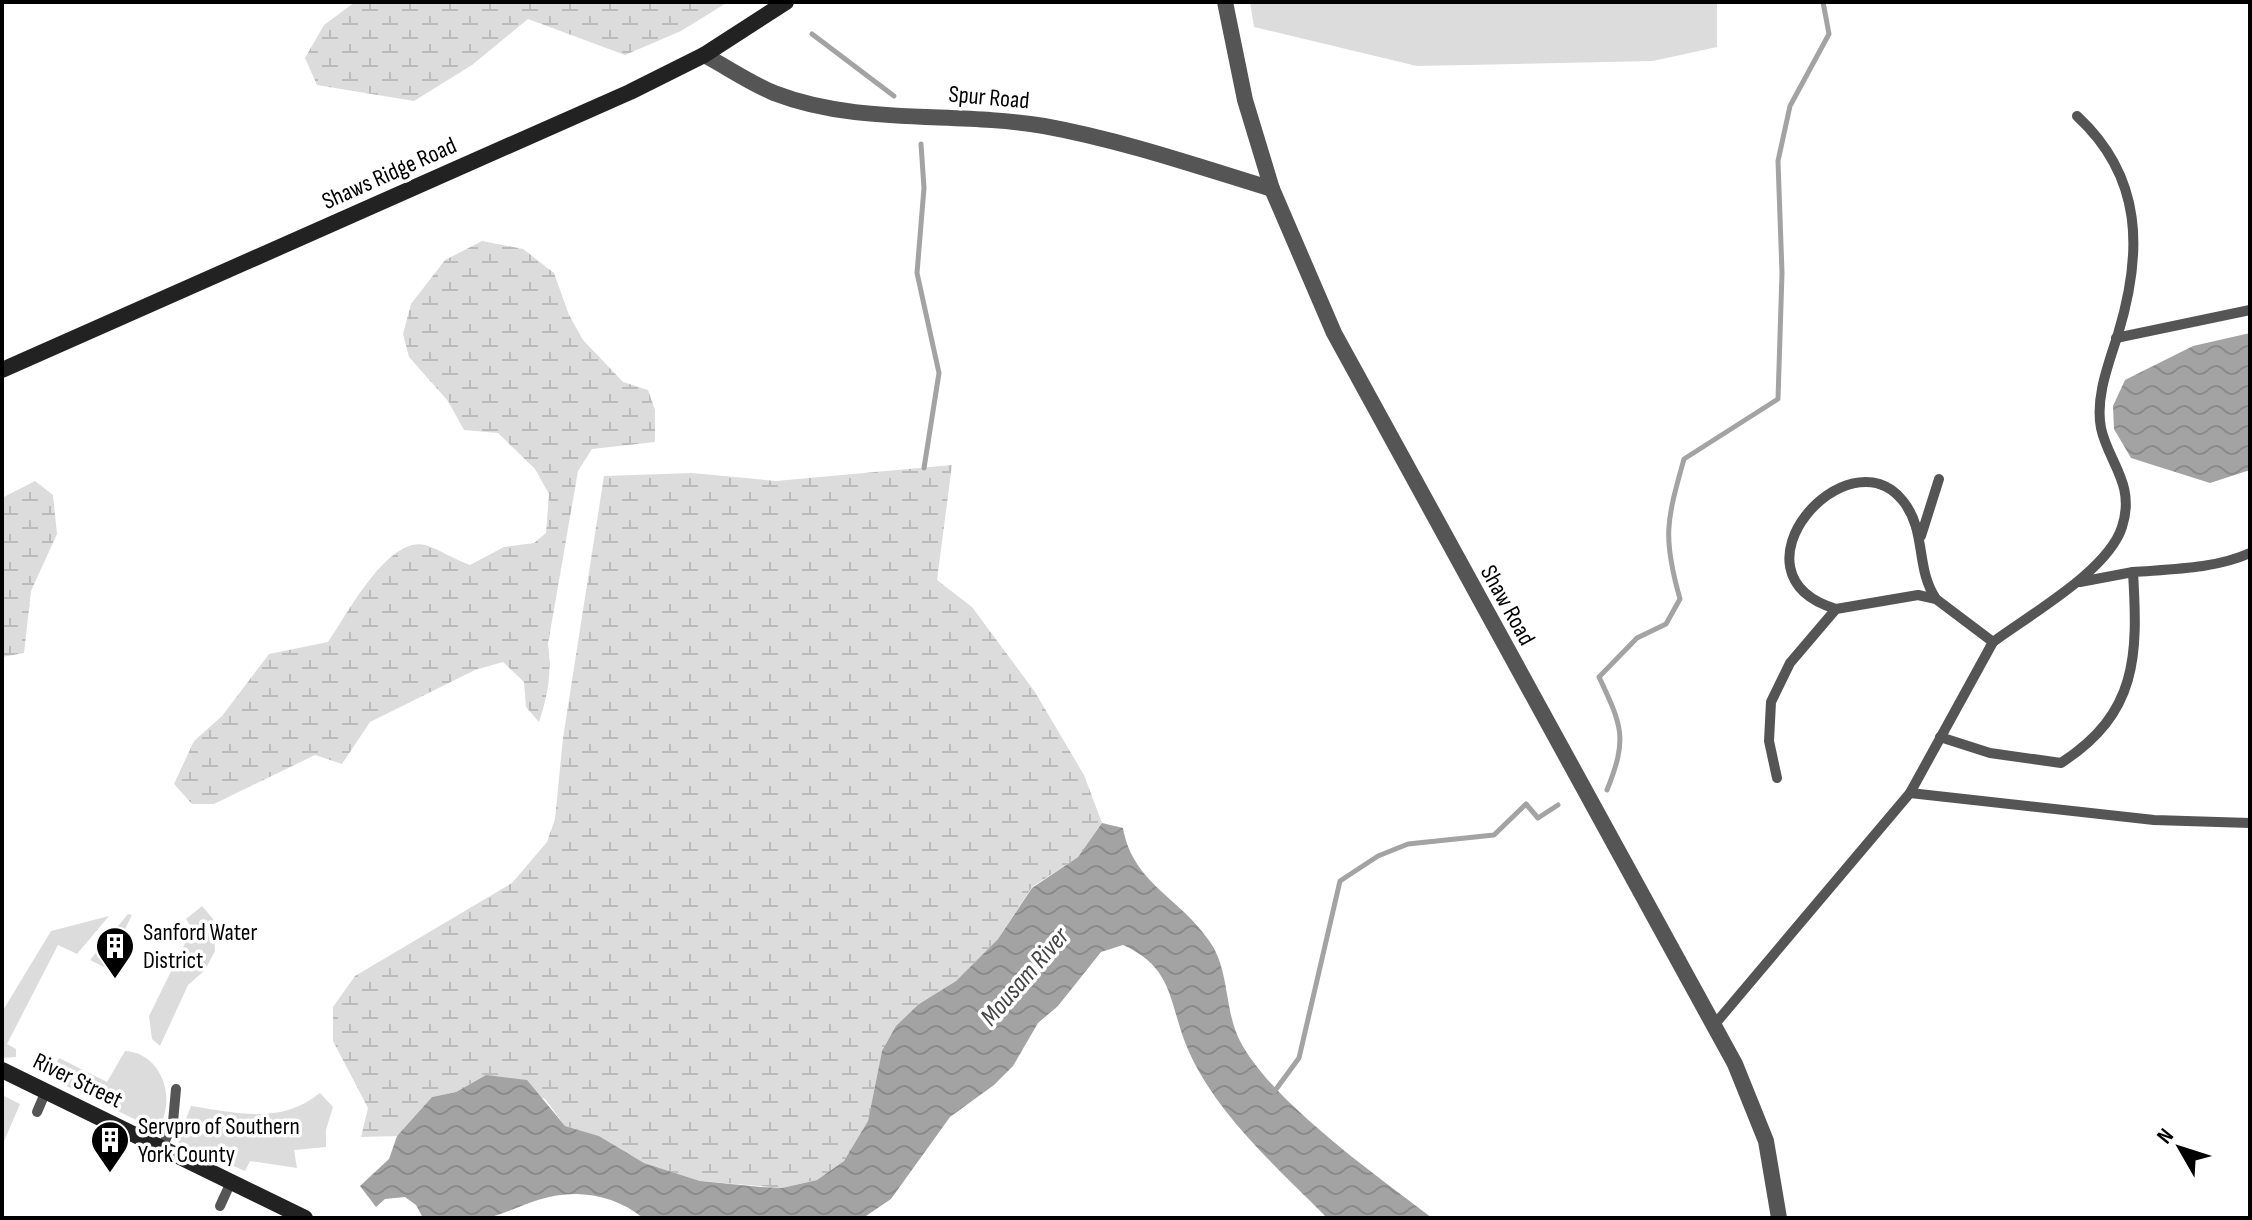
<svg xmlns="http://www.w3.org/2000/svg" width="2252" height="1220" viewBox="0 0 2252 1220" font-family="'Sofia Sans Condensed',sans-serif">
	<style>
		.green { fill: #dcdcdc }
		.wetland { fill: url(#wetland-marsh) }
		.water { fill: url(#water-waves) }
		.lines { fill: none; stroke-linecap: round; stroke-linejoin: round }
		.stream { stroke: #a3a3a3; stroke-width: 5 }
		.lane { stroke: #555; stroke-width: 10 }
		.street { stroke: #555; stroke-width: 16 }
		.secondary { stroke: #222; stroke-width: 16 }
		.labels { text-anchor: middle; stroke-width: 7; stroke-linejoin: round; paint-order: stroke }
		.street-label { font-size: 24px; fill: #000; stroke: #fff }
		.poi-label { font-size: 24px; fill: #000; stroke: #fff; text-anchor: start }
		.water-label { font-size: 26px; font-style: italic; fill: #444; stroke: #fff }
	</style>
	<defs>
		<pattern id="wetland-marsh" width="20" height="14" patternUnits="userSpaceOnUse" patternTransform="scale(2)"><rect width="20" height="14" fill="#dcdcdc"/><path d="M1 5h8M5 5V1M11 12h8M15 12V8" fill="none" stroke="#bbb"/></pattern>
		<pattern id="water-waves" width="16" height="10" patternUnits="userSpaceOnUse" patternTransform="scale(2)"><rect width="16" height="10" fill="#a3a3a3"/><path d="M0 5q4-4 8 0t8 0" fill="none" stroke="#8b8b8b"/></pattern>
	</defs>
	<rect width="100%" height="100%" fill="#fff"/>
	<!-- green -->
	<g class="green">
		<polygon points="1250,2 1717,2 1717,47 1653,61 1417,66 1254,27"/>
		<polygon points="202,906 213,919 215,951 205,970 188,985 160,1046 152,1039 149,1016 189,935 191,927 186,919"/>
		<polygon points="128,914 132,915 106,968 90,960"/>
		<polygon points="109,916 77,954 58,945 7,1044 16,1049 16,1057 2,1058 2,1012 51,931"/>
		<path d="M 125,1051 C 163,1053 178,1102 157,1130 L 60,1083 L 37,1067 L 43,1062 L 54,1067 L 59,1058 L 107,1082 Z"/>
		<path d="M 320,1093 L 333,1107 L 326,1130 L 326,1147 L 294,1150 L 297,1168 L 250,1161 L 245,1171 L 177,1142 L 191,1106 C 238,1113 280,1125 320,1093 Z"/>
		<polygon points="2,1095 20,1104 2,1146"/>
	</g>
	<!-- wetland -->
	<g class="wetland">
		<polygon points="355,2 728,2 681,31 625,55 528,19 472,65 414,101 317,85 305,58 324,25"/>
		<path d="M 482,241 L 523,249 L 554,273 L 569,315 L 583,340 L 623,382 L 648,390 L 655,410 L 655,442 L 592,449 L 578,471 L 548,644 C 552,672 548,695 539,722 L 526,707 L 524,682 L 503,662 L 475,670 L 370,722 L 342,764 L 315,755 L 214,804 L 192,804 L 174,784 L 194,741 L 222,716 L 269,654 L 328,642 C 346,617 387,536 425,545 C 439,549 455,560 470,565 L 504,547 L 534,543 L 546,533 L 549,494 L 535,469 L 498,433 L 464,430 L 448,401 L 409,357 L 403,334 L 411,304 L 445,260 Z"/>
		<polygon points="952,465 937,580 972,607 1035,692 1084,775 1102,823 1078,857 1032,887 998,939 956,981 919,1004 882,1051 868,1121 855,1144 844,1161 817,1180 782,1188 700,1181 644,1163 599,1136 565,1126 545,1099 486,1075 456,1092 432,1097 397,1136 361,1137 368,1108 333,1041 333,1007 355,976 512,883 547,842 555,819 563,738 604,476 692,473 776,481"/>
		<polygon points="35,481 53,495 57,534 31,591 24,653 2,657 2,498"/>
	</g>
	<!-- water -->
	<g class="water">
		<polygon points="2250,333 2250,470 2210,483 2131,458 2114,429 2113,406 2125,380 2193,346"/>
		<path d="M 1102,823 L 1123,828 C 1133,884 1180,897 1210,942 C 1230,971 1224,1010 1240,1041 C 1271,1101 1377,1176 1432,1218 L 1327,1218 C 1279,1169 1219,1117 1190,1054 C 1168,1007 1177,969 1123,945 L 1101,952 L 1058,1006 L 1038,1023 L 1013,1066 L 994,1085 L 950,1117 L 891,1199 L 863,1218 L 643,1218 C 614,1194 574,1188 538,1200 C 521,1205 503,1215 485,1218 C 466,1220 443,1218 423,1218 L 416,1205 L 405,1197 L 385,1199 L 376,1207 L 360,1186 L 389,1159 L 397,1136 L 432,1097 L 456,1092 L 486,1075 L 527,1080 L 565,1126 L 599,1136 L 644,1163 L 700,1181 L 761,1187 L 782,1188 L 817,1180 L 844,1161 L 868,1121 L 882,1051 L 896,1026 L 919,1004 L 956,981 L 998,939 L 1032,888 L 1078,857 Z"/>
	</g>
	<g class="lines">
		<!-- stream -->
		<g class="stream">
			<polyline points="812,34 894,96"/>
			<polyline points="921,144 924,188 917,273 939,373 924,468"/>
			<path d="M 1607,790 C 1628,738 1622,726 1599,677 L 1637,638 L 1666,624 L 1680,599 C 1662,536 1667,520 1684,459 L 1778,399 L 1782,273 L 1778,161 L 1790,106 L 1829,34 L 1823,2"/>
			<polyline points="1274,1092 1299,1058 1340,881 1378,856 1408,844 1494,835 1526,804 1538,818 1558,805"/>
		</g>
		<!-- lane -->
		<g class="lane">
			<polyline points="2116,338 2250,310"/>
			<polyline points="1921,536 1939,479"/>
			<path d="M 2133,572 C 2171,569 2215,569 2250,553"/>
			<path d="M 1836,609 C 1721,574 1848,431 1903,501 C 1927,531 1915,568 1936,599"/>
			<path d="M 1993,642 C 2029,615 2108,571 2122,527 C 2136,484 2108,462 2101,428 C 2095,397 2109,363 2118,334 C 2143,252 2143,177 2077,116"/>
			<path d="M 1940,737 L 1990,753 L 2061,763 C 2138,713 2138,656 2133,572 L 2080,582"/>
			<polyline points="1910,793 2154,820 2250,823"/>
			<polyline points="1715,1024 1910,793 1993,642 1936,599 1918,595 1836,609 1790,663 1771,702 1769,741 1777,778"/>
			<polyline points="37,1112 46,1091"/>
			<polyline points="162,1148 173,1122 176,1089"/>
			<polyline points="220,1206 231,1182"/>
		</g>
		<!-- street -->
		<g class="street">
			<polyline points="1225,2 1245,100 1272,189 1334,333 1735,1064 1766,1141 1779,1218"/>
			<path d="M 704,55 C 727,67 750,83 774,93 C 859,126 955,111 1044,126 C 1121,140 1197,166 1272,189"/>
		</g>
		<!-- secondary -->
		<g class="secondary">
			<polyline points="2,370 630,92 704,55 786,2"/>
			<polyline points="2,1070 305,1218"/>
		</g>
	</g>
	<!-- icons -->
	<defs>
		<g id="building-pin" transform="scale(2)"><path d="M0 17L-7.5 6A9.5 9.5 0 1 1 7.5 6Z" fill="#000" stroke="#fff"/><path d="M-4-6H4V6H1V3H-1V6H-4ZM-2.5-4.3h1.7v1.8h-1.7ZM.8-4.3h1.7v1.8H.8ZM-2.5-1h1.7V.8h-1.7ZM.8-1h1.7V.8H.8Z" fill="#fff"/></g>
	</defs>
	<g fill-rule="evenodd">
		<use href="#building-pin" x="115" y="946"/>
		<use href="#building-pin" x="110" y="1140"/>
	</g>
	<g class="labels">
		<!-- street labels -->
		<g class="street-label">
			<text transform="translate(989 97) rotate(5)" y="8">Spur Road</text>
			<text transform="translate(389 173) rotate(-24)" y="8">Shaws Ridge Road</text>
			<text transform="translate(1508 605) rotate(61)" y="8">Shaw Road</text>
			<text transform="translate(78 1080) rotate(26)" y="8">River Street</text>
		</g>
		<!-- poi labels -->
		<g class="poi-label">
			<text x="143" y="940">Sanford Water<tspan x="143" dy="28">District</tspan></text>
			<text x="138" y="1134">Servpro of Southern<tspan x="138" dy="28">York County</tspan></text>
		</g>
		<!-- water labels -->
		<g class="water-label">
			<text transform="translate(1024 976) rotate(-49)" y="9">Mousam River</text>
		</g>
	</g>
	<!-- border -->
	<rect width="2252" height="1220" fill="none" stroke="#000000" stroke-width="8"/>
	<!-- north arrow -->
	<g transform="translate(2180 1148) rotate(309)" stroke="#ffffff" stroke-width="6" paint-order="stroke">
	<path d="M0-6L14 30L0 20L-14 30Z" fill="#000000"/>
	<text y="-12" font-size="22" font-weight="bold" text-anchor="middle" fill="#000000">N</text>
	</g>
</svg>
